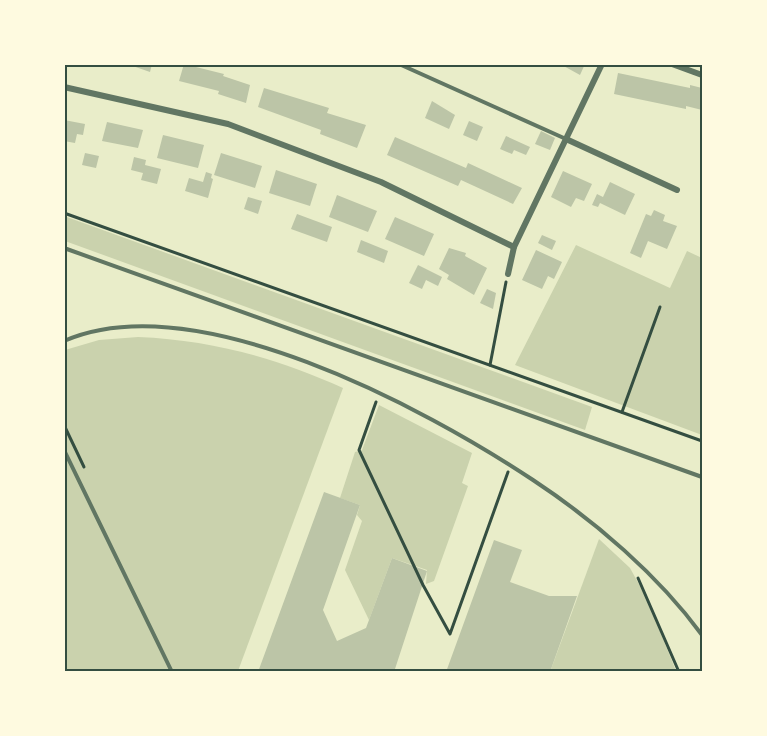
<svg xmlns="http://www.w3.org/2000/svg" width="767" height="736" viewBox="0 0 767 736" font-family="Commissioner,sans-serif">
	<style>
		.green { fill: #cad2ad }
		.building { fill: #bcc5a7 }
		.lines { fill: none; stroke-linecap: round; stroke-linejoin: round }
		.path { stroke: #344e41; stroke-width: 3 }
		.service { stroke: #617663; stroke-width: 4 }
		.minor { stroke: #617663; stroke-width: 6 }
		.neatline { fill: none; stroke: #344e41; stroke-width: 2 }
	</style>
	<rect width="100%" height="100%" fill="#e9edc9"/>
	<!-- green -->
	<g class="green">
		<polygon points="64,216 592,407 585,430 65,241"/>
		<polygon points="576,245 670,288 687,251 702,258 702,435 515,365"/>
		<path d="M 138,337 C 212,340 276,358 343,388 L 238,671 L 65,672 L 65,350 L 99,340 Z"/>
		<polygon points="379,405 472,453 462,483 468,486 434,581 426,584 427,570 392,558 369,620 345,570 362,521 357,515 360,505 340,498 355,452 362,450"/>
		<polygon points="599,539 630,568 647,599 676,671 550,672"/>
	</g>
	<!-- building -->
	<g class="building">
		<polygon points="127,64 152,64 150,72"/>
		<polygon points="184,64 224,74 223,76 250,85 246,103 218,94 219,91 179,81"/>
		<polygon points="560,64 585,64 580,75"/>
		<polygon points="618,73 690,88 690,85 702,88 702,110 686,106 686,109 614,94"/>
		<polygon points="264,88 329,108 327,113 366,125 357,148 320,134 321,130 258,107"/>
		<polygon points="432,101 455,115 449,129 425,118"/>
		<polygon points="64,120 85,124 83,135 77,134 75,143 64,141"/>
		<polygon points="469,121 483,127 477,141 463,135"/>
		<polygon points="107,122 143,130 138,148 102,141"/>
		<polygon points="541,131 555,138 550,150 535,144"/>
		<polygon points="163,135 204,145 198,168 157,158"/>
		<polygon points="506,136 530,147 526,155 514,150 512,154 500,149"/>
		<polygon points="395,137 466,168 468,163 522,188 513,204 461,180 458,186 387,155"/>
		<polygon points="85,153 99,156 96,168 82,165"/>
		<polygon points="221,153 262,166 255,188 214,175"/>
		<polygon points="134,157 146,160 145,165 161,169 157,184 141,180 143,173 131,170"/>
		<polygon points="276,170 317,184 310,206 269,193"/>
		<polygon points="563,171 592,184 584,201 576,198 571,207 551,197"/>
		<polygon points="206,172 212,174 211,178 213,179 208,198 185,191 189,178 203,182"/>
		<polygon points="610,182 635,194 625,215 600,203 598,207 592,205 597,194 603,197"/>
		<polygon points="337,195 377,211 368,232 329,217"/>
		<polygon points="248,197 262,201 258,214 244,209"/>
		<polygon points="654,210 665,215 663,221 677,226 667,249 648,241 641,258 630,253 646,214 651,216"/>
		<polygon points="297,214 332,227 327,242 291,229"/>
		<polygon points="395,217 434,234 424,256 385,239"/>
		<polygon points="542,235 556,241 552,250 538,243"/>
		<polygon points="361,240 388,251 384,263 357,252"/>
		<polygon points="449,248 466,253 465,256 487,268 474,295 447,279 449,275 439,269"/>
		<polygon points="536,250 562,262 554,279 548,276 542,289 522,280"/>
		<polygon points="418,265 442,277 438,286 426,280 422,289 409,283"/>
		<polygon points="487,289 496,293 493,309 480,303"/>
		<polygon points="324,492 360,505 323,610 337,641 366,628 392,558 427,571 394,672 258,672"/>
		<polygon points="494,540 522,550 510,582 549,596 577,596 550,672 446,672"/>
	</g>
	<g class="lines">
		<!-- path -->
		<g class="path">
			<polyline points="64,213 702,441"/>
			<polyline points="490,365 506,282"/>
			<polyline points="376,402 359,450 423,585 450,634 508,472"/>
			<polyline points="622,412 660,307"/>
			<polyline points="64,425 84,467"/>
			<polyline points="638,578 679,672"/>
		</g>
		<!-- service -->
		<g class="service">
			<polyline points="399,64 566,139"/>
			<polyline points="64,248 702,477"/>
			<path d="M 64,341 C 195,284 425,408 533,480 C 595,521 658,575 702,635"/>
			<polyline points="64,450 172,672"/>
		</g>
		<!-- minor -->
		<g class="minor">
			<polyline points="672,64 702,75"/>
			<polyline points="64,87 228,124 381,182 514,247 602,64"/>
			<polyline points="566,139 677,190"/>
			<polyline points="508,274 514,247"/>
		</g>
	</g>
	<!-- border -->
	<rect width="767" height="736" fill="none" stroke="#fefae0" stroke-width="132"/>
	<rect x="66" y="66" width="635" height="604" class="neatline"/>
</svg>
